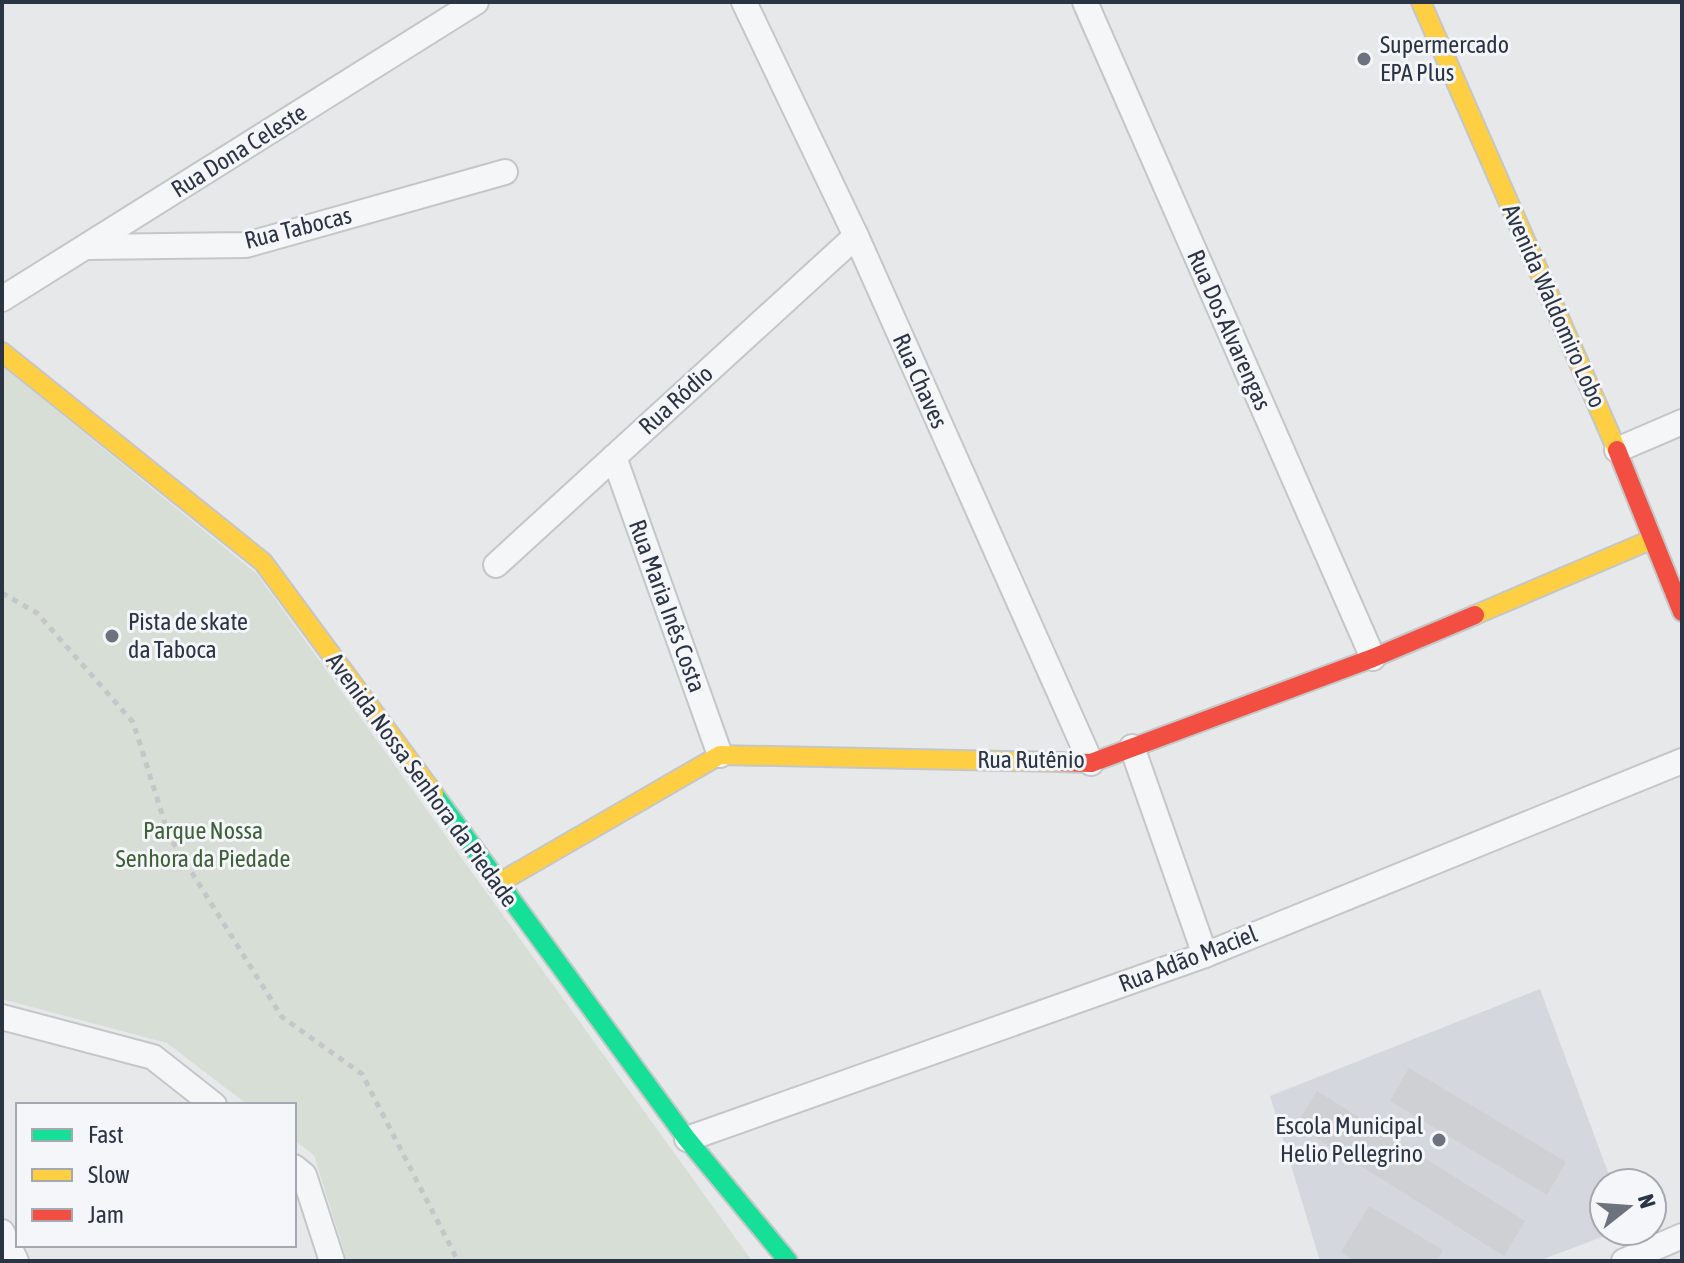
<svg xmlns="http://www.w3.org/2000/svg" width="1684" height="1263" viewBox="0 0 1684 1263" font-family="'Asap Condensed',sans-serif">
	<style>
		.built { fill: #d4d7dd }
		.green { fill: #d6ded6 }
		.building { fill: #ced0d3 }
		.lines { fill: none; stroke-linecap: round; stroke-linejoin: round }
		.street-casing { stroke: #c4c6c8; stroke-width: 28 }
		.fast-casing { stroke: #c4c6c8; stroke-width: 22 }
		.slow-casing { stroke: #c4c6c8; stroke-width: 22 }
		.jam-casing { stroke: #c4c6c8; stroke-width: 22 }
		.path { stroke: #c5c6ca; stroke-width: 5; stroke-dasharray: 6 6; stroke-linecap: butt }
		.street { stroke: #f5f6f7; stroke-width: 24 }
		.fast { stroke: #16e098; stroke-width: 18 }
		.slow { stroke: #ffcf43; stroke-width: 18 }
		.jam { stroke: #f24e42; stroke-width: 18 }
		.poi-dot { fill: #6c737f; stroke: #f4f6f9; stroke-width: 3 }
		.labels { text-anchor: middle; stroke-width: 6; stroke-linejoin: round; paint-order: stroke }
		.poi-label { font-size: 24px; fill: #2b3445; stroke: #f4f6f9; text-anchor: start }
		.street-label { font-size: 24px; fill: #2b3445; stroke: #f4f6f9 }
		.park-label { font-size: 24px; fill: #3f6138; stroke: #f4f6f9 }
	</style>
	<rect width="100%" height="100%" fill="#e6e8ea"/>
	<!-- built -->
	<polygon class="built" points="1540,989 1612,1183 1604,1183 1604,1231 1618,1231 1538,1261 1320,1261 1270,1096"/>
	<!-- green -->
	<polygon class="green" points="2,366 257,574 752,1261 347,1261 314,1155 294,1140 294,1105 248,1105 167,1043 2,999"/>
	<!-- building -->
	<g class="building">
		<polygon points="1409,1068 1566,1162 1547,1195 1390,1101"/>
		<polygon points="1317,1091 1525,1221 1504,1256 1296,1125"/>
		<polygon points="1369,1206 1443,1250 1437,1261 1355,1261 1341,1252"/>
	</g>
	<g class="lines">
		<!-- street casing -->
		<g class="street-casing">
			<g id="street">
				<polyline points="744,2 856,236 1091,763"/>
				<polyline points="1085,2 1373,658"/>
				<polyline points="86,247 246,245 505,172"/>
				<polyline points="2,299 476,2"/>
				<polyline points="1617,450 1682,422"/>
				<polyline points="614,457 720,755"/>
				<polyline points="496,565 856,236"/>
				<polyline points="1132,747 1205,955"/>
				<polyline points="2,1017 153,1057 214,1105"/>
				<polyline points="687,1139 1205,955 1682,761"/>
				<polyline points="294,1167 304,1175 332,1261"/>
				<polyline points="2,1232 16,1261"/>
				<polyline points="1624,1261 1682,1236"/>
			</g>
		</g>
		<!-- fast casing -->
		<g class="fast-casing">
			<polyline id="fast" points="434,794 687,1139 788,1261"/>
		</g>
		<!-- slow casing -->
		<g class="slow-casing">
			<g id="slow">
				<polyline points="1421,2 1617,450"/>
				<polyline points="2,352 263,562 434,794"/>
				<polyline points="1475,615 1653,539"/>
				<polyline points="497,884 720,755 1059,762"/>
			</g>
		</g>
		<!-- jam casing -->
		<g class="jam-casing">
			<g id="jam">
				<polyline points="1617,450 1682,612"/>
				<polyline points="1059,762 1091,763 1373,658 1475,615"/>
			</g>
		</g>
		<!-- path -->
		<polyline class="path" points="2,593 37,613 133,722 169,836 282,1017 362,1074 458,1261"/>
		<!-- street -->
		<use href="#street" class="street"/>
		<!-- fast -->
		<use href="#fast" class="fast"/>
		<!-- slow -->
		<use href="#slow" class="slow"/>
		<!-- jam -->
		<use href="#jam" class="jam"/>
	</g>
	<!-- markers -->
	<g class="poi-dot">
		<circle cx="1364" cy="59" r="8"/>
		<circle cx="112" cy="636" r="8"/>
		<circle cx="1439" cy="1140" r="8"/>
	</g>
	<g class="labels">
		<!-- poi labels -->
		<g class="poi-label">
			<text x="1380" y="53">Supermercado<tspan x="1380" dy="28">EPA Plus</tspan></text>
			<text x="128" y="630">Pista de skate<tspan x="128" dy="28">da Taboca</tspan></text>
			<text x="1423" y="1134" text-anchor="end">Escola Municipal<tspan x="1423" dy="28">Helio Pellegrino</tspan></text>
		</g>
		<!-- street labels -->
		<g class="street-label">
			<text transform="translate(239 151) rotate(-32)" y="8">Rua Dona Celeste</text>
			<text transform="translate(298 228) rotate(-14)" y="8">Rua Tabocas</text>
			<text transform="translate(1554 306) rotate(66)" y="8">Avenida Waldomiro Lobo</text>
			<text transform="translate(1229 330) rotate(66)" y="8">Rua Dos Alvarengas</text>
			<text transform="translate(920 381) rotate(66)" y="8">Rua Chaves</text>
			<text transform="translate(676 400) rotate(-42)" y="8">Rua Ródio</text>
			<text transform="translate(667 606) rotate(70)" y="8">Rua Maria Inês Costa</text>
			<text x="1031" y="768">Rua Rutênio</text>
			<text transform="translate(422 780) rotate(54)" y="8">Avenida Nossa Senhora da Piedade</text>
			<text transform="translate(1188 959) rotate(-21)" y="8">Rua Adão Maciel</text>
		</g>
		<!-- park labels -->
		<g class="park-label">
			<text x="203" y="839">Parque Nossa<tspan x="203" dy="28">Senhora da Piedade</tspan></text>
		</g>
	</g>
	<!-- border -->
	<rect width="1684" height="1263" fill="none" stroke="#2b3445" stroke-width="8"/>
	<!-- legend -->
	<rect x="16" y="1103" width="280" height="144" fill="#f4f6f9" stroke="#a4a8b1" stroke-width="2"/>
	<rect x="32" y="1129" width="40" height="12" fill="#16e098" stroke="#a4a8b1" stroke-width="2"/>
	<text x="88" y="1143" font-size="24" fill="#2b3445">Fast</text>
	<rect x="32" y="1169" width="40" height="12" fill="#ffcf43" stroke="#a4a8b1" stroke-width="2"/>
	<text x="88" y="1183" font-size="24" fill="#2b3445">Slow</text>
	<rect x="32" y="1209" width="40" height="12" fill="#f24e42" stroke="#a4a8b1" stroke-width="2"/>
	<text x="88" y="1223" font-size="24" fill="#2b3445">Jam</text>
	<!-- north arrow -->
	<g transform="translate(1628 1207) rotate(73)"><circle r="38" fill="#f4f6f9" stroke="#a4a8b1" stroke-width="2"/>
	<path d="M0-6L14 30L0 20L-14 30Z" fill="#6c737f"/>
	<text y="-12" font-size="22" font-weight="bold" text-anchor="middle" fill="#2b3445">N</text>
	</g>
</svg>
